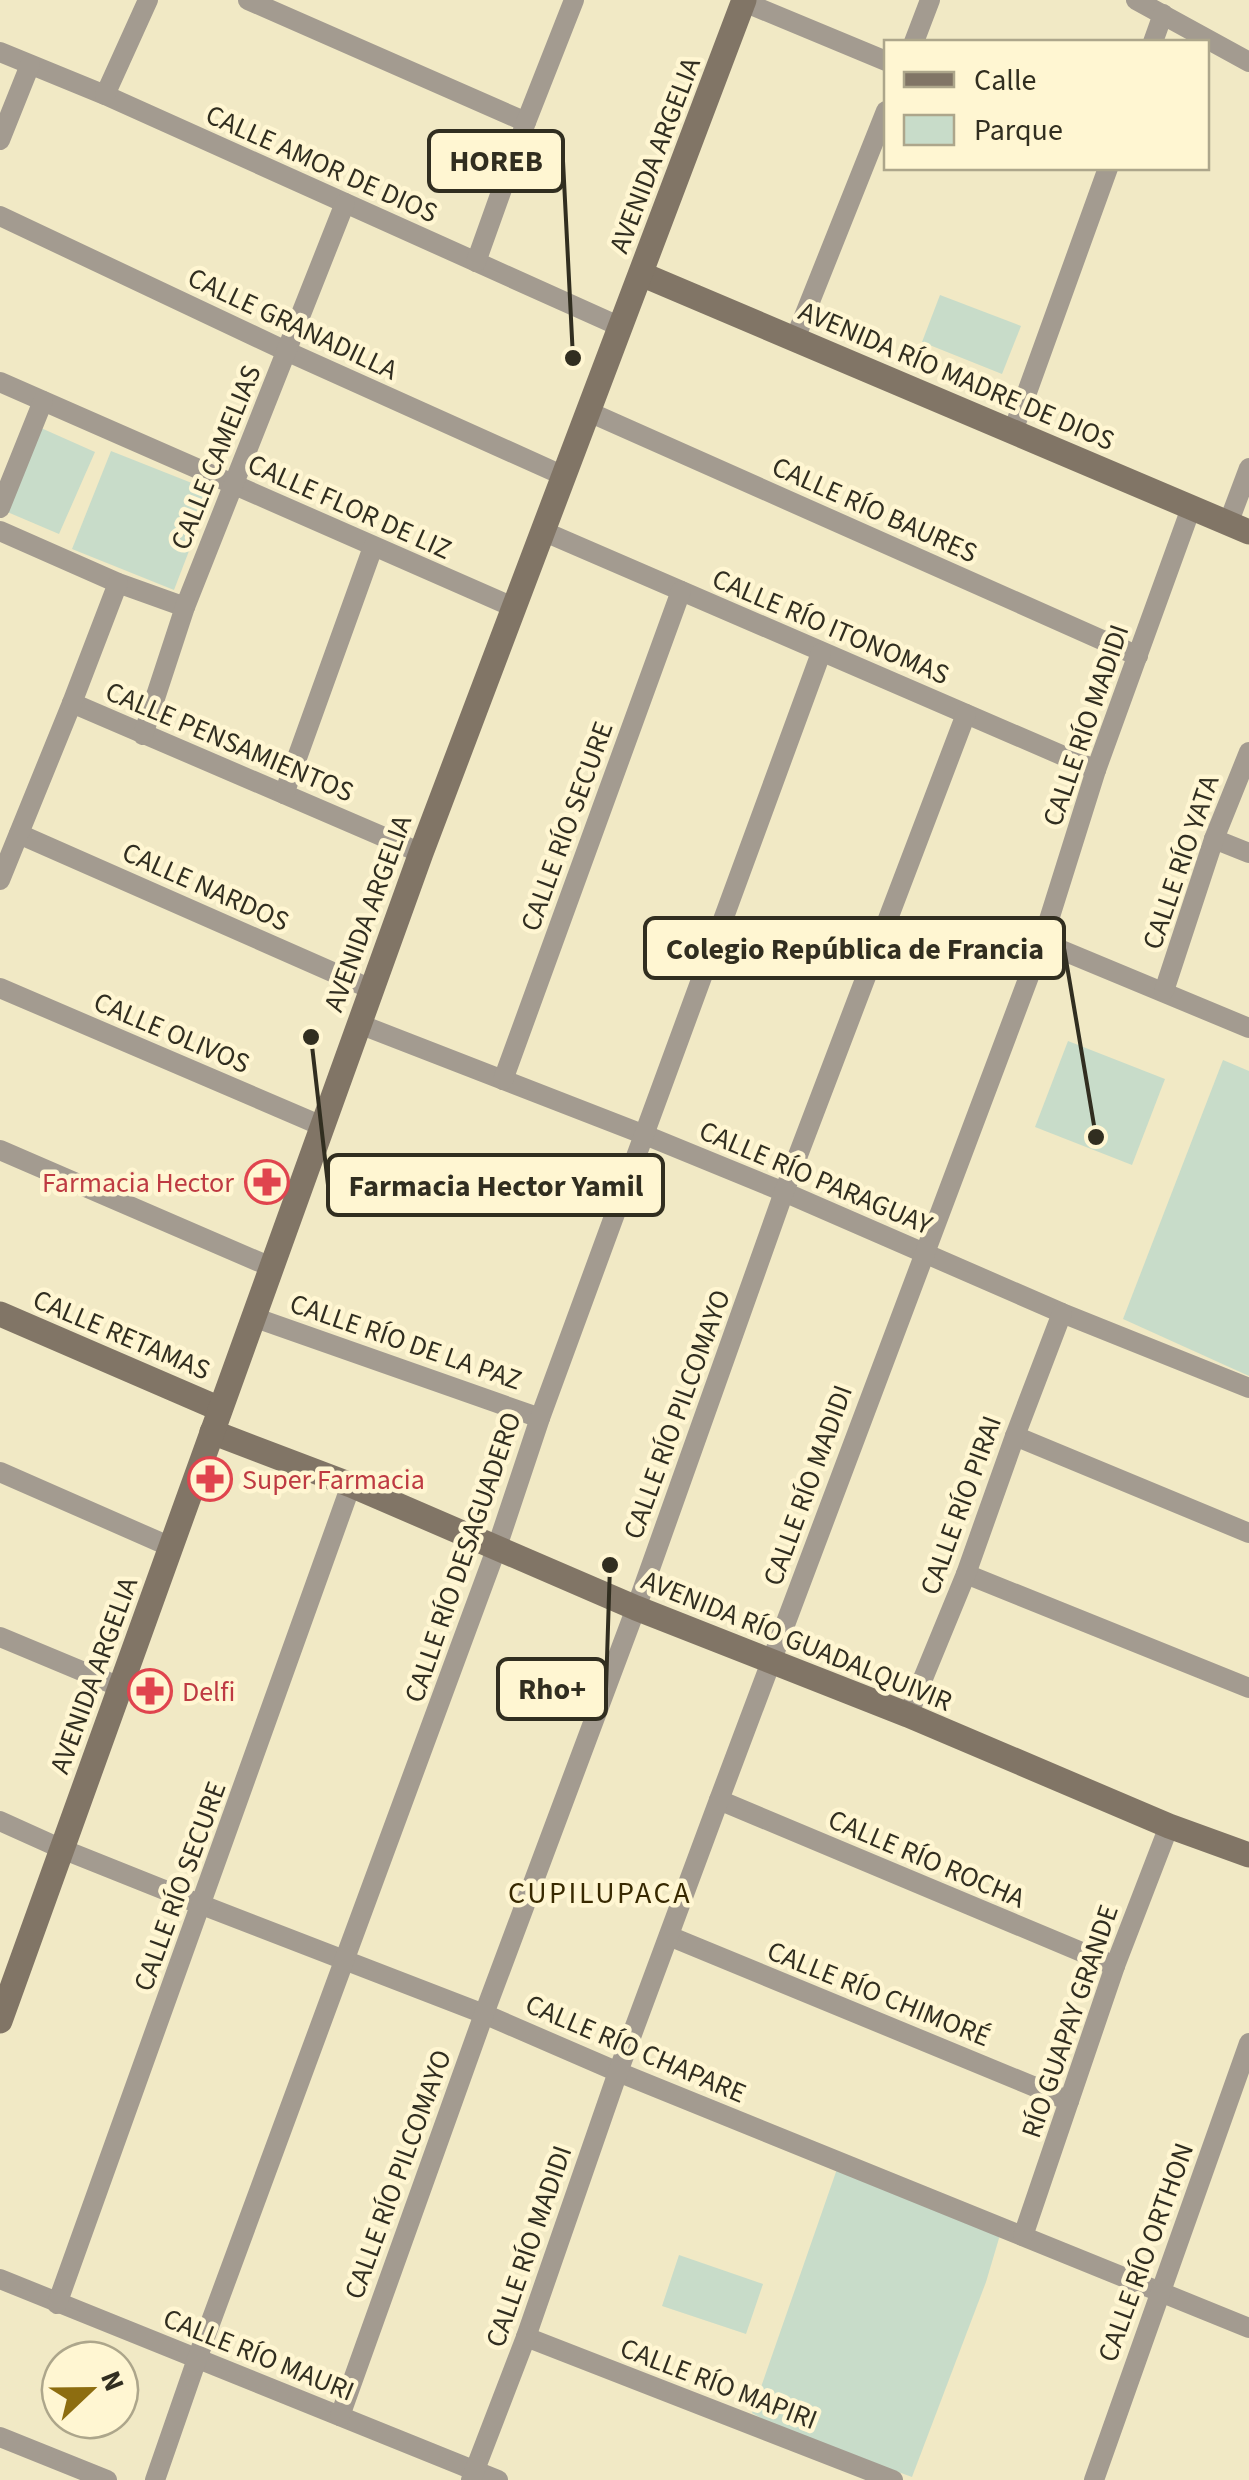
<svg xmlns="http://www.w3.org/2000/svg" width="1249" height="2480" viewBox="0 0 1249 2480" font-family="'Source Sans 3',sans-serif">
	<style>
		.green { fill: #c8dcc9 }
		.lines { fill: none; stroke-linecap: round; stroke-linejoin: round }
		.street { stroke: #a39b90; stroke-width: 20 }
		.secondary { stroke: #817566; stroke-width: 25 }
		.labels { text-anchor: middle; stroke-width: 9; stroke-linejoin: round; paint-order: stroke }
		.street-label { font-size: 28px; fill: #312e20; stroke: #fff6d2 }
		.health-label { font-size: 28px; fill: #be3a42; stroke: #fff6d2; text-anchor: start }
		.neighbourhood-label { font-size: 30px; letter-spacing: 2.5px; fill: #382900; stroke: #fff6d2 }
		.leader { fill: none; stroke: #312e20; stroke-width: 4 }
		.callout-dot { fill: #312e20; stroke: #fff6d2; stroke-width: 4 }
		.callout { fill: #fff6d2; stroke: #312e20; stroke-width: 4 }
		.callout-label { font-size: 30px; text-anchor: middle; font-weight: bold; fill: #312e20 }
	</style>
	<rect width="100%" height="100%" fill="#f1e9c5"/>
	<!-- green -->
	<g class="green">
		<polygon points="940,295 1021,326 1002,374 922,342"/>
		<polygon points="41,428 95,452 59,534 5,511"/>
		<polygon points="111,451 212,491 174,590 72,549"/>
		<polygon points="1068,1041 1165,1079 1132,1165 1035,1127"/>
		<polygon points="1223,1060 1249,1071 1249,1376 1123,1319"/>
		<polygon points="837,2169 1000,2235 986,2282 912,2477 779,2428 752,2413"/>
		<polygon points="679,2255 763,2284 746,2334 662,2306"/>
	</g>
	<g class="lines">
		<!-- street -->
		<g class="street">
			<polyline points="248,0 526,122"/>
			<polyline points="1136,0 1249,62"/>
			<polyline points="744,2 886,61"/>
			<polyline points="914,42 930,0"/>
			<polyline points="1153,42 1163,14"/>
			<polyline points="0,52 105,95 621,327"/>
			<polyline points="105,95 148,0"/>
			<polyline points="0,140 30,65"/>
			<polyline points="0,216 286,351 564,476"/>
			<polyline points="476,262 526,122 574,0"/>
			<polyline points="795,339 886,111"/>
			<polyline points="0,382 513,607"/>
			<polyline points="589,412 1138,656"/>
			<polyline points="1013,431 1108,168"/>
			<polyline points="0,508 43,401"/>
			<polyline points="1228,524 1249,468"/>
			<polyline points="0,531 118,583 185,607"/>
			<polyline points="545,532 1096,770"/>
			<polyline points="72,703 421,853"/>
			<polyline points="143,735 185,607 345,203"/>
			<polyline points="284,794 373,547"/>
			<polyline points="19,834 371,989"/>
			<polyline points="1214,839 1249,853"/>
			<polyline points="0,880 72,703 118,583"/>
			<polyline points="1042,942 1249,1028"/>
			<polyline points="0,988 322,1126"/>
			<polyline points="1164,991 1214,839 1249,752"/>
			<polyline points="359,1024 645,1135 784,1192 1062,1313 1249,1388"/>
			<polyline points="503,1080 681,591"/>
			<polyline points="0,1150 271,1267"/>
			<polyline points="253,1317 540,1418"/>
			<polyline points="1015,1436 1249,1533"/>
			<polyline points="0,1472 171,1547"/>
			<polyline points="966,1574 1249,1688"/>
			<polyline points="0,1637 120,1687"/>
			<polyline points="908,1715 966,1574 1015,1436 1062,1313"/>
			<polyline points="719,1800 1115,1966"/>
			<polyline points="0,1821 62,1849 202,1905 484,2014 618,2072 1249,2328"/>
			<polyline points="669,1936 1069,2101"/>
			<polyline points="1023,2236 1115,1966 1169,1826"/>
			<polyline points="0,2279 498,2480"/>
			<polyline points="57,2304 351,1485"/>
			<polyline points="526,2337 893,2480"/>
			<polyline points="340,2416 484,2014 636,1608 784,1192 966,714"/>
			<polyline points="0,2437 107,2480"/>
			<polyline points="155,2480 197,2359 497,1547 540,1418 821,653"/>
			<polyline points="471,2480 526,2337 618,2072 719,1800 1042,942 1096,770 1191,508"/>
			<polyline points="1094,2480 1249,2043"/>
		</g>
		<!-- secondary -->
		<g class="secondary">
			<polyline points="641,274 1249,532"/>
			<polyline points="0,1314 220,1409"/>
			<polyline points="212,1432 351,1485 636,1608 908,1715 1169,1826 1249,1855"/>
			<polyline points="0,2021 421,853 744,0"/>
		</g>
	</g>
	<!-- icons -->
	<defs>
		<g id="pharmacy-ring" transform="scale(2.25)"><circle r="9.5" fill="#fff6d2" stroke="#e0444e" stroke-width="1.5"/><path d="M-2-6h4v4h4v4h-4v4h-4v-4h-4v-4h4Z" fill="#e0444e"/></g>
	</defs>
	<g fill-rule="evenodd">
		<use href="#pharmacy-ring" x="267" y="1182"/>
		<use href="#pharmacy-ring" x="210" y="1479"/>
		<use href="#pharmacy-ring" x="150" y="1691"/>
	</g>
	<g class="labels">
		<!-- street labels -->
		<g class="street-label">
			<text transform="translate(654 155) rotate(-69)" y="10">AVENIDA ARGELIA</text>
			<text transform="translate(322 163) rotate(24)" y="10">CALLE AMOR DE DIOS</text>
			<text transform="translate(293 323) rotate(25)" y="10">CALLE GRANADILLA</text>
			<text transform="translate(957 375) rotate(23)" y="10">AVENIDA RÍO MADRE DE DIOS</text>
			<text transform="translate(215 457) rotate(-68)" y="10">CALLE CAMELIAS</text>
			<text transform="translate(350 506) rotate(24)" y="10">CALLE FLOR DE LIZ</text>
			<text transform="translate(875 509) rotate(24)" y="10">CALLE RÍO BAURES</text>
			<text transform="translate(831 626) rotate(23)" y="10">CALLE RÍO ITONOMAS</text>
			<text transform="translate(1085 725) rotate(-71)" y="10">CALLE RÍO MADIDI</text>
			<text transform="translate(230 741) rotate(23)" y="10">CALLE PENSAMIENTOS</text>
			<text transform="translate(566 826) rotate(-70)" y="10">CALLE RÍO SECURE</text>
			<text transform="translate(1180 862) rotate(-71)" y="10">CALLE RÍO YATA</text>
			<text transform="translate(206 886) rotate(24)" y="10">CALLE NARDOS</text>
			<text transform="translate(367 913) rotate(-70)" y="10">AVENIDA ARGELIA</text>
			<text transform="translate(172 1032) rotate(23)" y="10">CALLE OLIVOS</text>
			<text transform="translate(816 1177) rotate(23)" y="10">CALLE RÍO PARAGUAY</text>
			<text transform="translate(122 1334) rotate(23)" y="10">CALLE RETAMAS</text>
			<text transform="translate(406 1341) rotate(19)" y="10">CALLE RÍO DE LA PAZ</text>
			<text transform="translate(676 1414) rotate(-70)" y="10">CALLE RÍO PILCOMAYO</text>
			<text transform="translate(807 1485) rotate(-70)" y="10">CALLE RÍO MADIDI</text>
			<text transform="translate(960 1505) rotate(-70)" y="10">CALLE RÍO PIRAI</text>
			<text transform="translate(462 1557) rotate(-71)" y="10">CALLE RÍO DESAGUADERO</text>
			<text transform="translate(797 1640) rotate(22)" y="10">AVENIDA RÍO GUADALQUIVIR</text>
			<text transform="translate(93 1675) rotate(-70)" y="10">AVENIDA ARGELIA</text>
			<text transform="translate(927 1858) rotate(23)" y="10">CALLE RÍO ROCHA</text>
			<text transform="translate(179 1886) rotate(-70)" y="10">CALLE RÍO SECURE</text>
			<text transform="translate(879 1993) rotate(22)" y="10">CALLE RÍO CHIMORÉ</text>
			<text transform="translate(1069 2021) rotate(-71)" y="10">RÍO GUAPAY GRANDE</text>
			<text transform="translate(636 2048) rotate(23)" y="10">CALLE RÍO CHAPARE</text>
			<text transform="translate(397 2174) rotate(-70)" y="10">CALLE RÍO PILCOMAYO</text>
			<text transform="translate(528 2246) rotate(-71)" y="10">CALLE RÍO MADIDI</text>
			<text transform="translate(1145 2252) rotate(-70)" y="10">CALLE RÍO ORTHON</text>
			<text transform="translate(259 2354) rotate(22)" y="10">CALLE RÍO MAURI</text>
			<text transform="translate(719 2383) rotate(21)" y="10">CALLE RÍO MAPIRI</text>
		</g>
		<!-- health labels -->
		<g class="health-label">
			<text x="234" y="1192" text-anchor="end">Farmacia Hector</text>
			<text x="242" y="1489">Super Farmacia</text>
			<text x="182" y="1701">Delfi</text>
		</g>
		<!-- neighbourhood labels -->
		<g class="neighbourhood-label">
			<text x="600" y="1903">CUPILUPACA</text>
		</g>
	</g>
	<!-- callouts -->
	<path class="leader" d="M573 358L563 161M1096 1137L1064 948M311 1037L328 1185M610 1565L606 1689"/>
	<g class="callout-dot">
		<circle cx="573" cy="358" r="10"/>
		<circle cx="1096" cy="1137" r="10"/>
		<circle cx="311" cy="1037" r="10"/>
		<circle cx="610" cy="1565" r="10"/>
	</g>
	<g class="callout">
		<rect x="429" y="131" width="134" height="60" rx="10"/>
		<rect x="645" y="918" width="419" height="60" rx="10"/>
		<rect x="328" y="1155" width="335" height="60" rx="10"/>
		<rect x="498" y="1659" width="108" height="60" rx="10"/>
	</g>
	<g class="callout-label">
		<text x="496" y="171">HOREB</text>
		<text x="855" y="959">Colegio República de Francia</text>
		<text x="496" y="1196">Farmacia Hector Yamil</text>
		<text x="552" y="1699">Rho+</text>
	</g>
	<!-- legend -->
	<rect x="884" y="40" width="325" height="130" fill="#fff6d2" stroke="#ada68b" stroke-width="2.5"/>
	<rect x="904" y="72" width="50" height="15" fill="#817566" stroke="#ada68b" stroke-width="2.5"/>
	<text x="974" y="90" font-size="30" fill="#312e20">Calle</text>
	<rect x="904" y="115" width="50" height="30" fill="#c8dcc9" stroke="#ada68b" stroke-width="2.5"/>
	<text x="974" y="140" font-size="30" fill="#312e20">Parque</text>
	<!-- north arrow -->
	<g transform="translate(90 2390) rotate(68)"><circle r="48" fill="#fff6d2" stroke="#ada68b" stroke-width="2.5"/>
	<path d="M0-8L18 38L0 25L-18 38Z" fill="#8d6d10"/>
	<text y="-15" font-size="28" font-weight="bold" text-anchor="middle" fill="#312e20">N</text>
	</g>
</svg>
